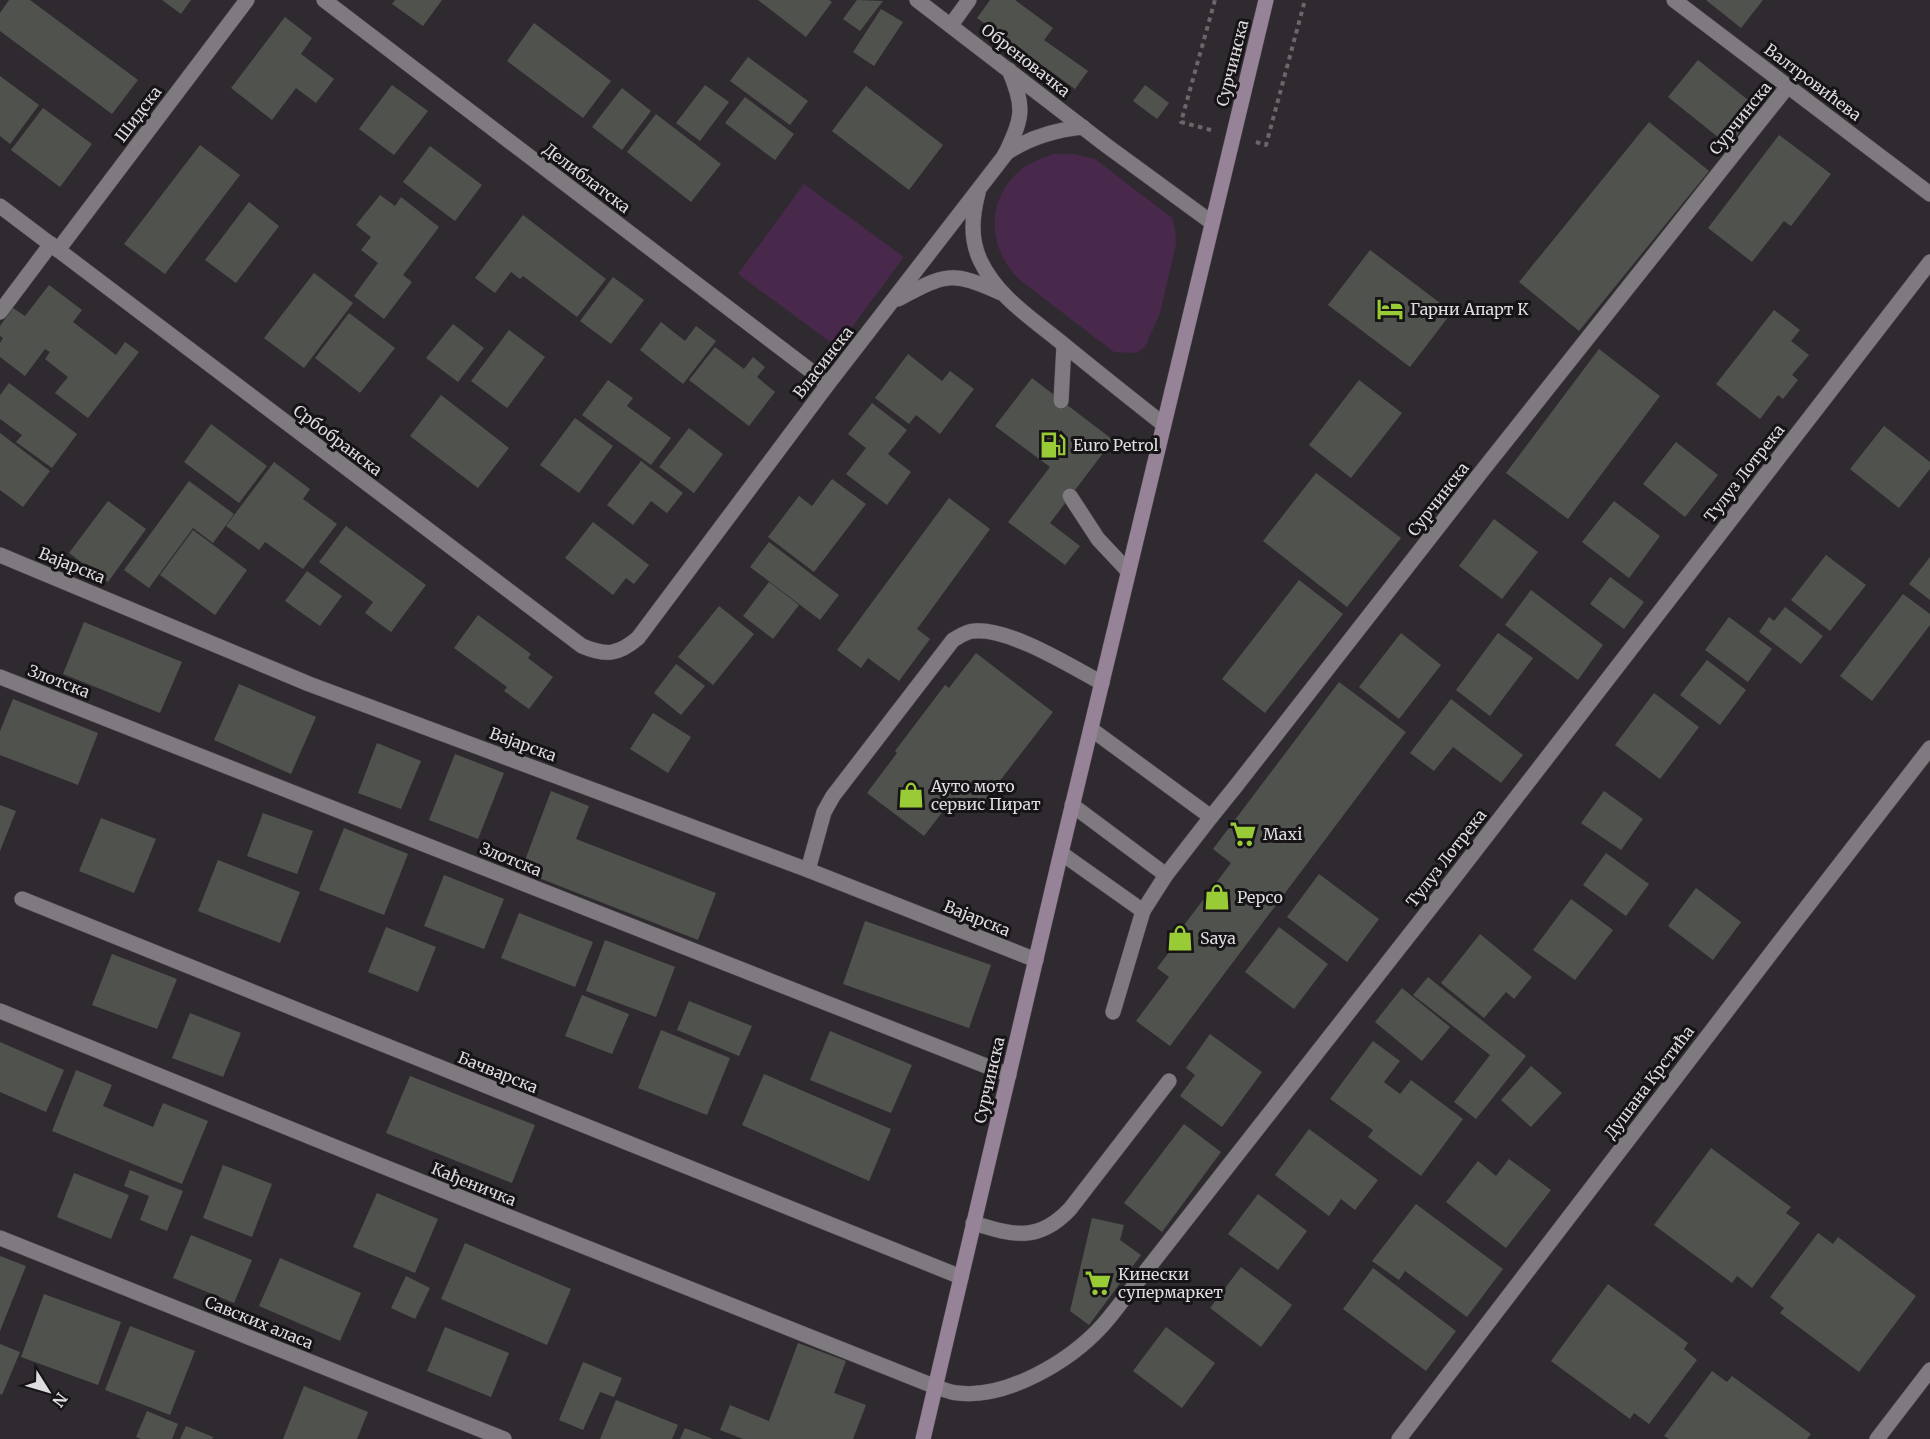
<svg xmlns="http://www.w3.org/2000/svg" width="1930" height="1439" viewBox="0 0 1930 1439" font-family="Merriweather,serif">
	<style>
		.green { fill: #48294b }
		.building { fill: #50534d }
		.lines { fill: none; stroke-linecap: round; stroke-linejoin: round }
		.lane-casing { stroke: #4b474b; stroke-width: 16 }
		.street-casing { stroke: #4b474b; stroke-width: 16 }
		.secondary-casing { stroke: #4b474b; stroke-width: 16 }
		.path { stroke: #6a666a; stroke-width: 4; stroke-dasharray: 4.5 4.5; stroke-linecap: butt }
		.lane { stroke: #7f7a7f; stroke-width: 15 }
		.street { stroke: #7f7a7f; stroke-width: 15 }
		.secondary { stroke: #978398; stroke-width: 15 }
		.labels { text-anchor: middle; stroke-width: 6; stroke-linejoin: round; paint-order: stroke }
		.street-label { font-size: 16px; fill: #dfdcdf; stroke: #161416 }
		.poi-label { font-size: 16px; fill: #dfdcdf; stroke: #161416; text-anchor: start }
	</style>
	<rect width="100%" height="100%" fill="#2f2a2f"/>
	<!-- green -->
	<g class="green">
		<path d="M 1053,154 L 1074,154 L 1095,159 L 1172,218 L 1175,229 L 1176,244 L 1160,313 L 1145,347 L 1137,353 L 1114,352 L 1021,281 C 990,254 984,204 1016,174 C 1026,164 1039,159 1053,154 Z"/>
		<polygon points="804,184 904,257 837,347 738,274"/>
	</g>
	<!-- building -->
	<g class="building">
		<polygon points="9,0 30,0 138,80 112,114 0,31 0,13"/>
		<polygon points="162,0 191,0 181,14"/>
		<polygon points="395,0 442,0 423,26 392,4"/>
		<polygon points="758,0 829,0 832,2 806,37"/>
		<polygon points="857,0 883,1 860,31 843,19"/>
		<polygon points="990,0 1015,0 1053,28 1044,40 1088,71 1075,89 977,18"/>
		<polygon points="1706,0 1763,0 1741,28"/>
		<polygon points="881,9 903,22 874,66 853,52"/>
		<polygon points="285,17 312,38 301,54 334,79 316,103 296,88 272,120 231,88"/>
		<polygon points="534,23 611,81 583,118 507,61"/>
		<polygon points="748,57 808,101 790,125 730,81"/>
		<polygon points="1698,60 1758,108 1729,146 1668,97"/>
		<polygon points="0,76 39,105 10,144 0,136"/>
		<polygon points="392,85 428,111 394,155 359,129"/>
		<polygon points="705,85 729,102 700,141 676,123"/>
		<polygon points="1145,85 1169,103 1157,119 1133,101"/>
		<polygon points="866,86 943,145 909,190 832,131"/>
		<polygon points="622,88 651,111 622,150 592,127"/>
		<polygon points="745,97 794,134 775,160 725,123"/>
		<polygon points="43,108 92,144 60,187 11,150"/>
		<polygon points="656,114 721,164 691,202 627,152"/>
		<polygon points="1649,122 1709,171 1579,331 1519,282"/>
		<polygon points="1779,135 1831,174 1791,226 1784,221 1752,262 1708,228"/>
		<polygon points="200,145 240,175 165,274 124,244"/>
		<polygon points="430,146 482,185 455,221 403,182"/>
		<polygon points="380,195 395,206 401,197 439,227 403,275 412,282 384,319 354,296 378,263 361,250 371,237 356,225"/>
		<polygon points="249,202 279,226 236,283 205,260"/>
		<polygon points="523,215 606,279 577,317 523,276 520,279 511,272 495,293 475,278"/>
		<polygon points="1370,250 1452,312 1410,367 1328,305"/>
		<polygon points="314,273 353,303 304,368 264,338"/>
		<polygon points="613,277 644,300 611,344 580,321"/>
		<polygon points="49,285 82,310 73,322 116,355 125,342 139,352 88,418 55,393 68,377 45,359 50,352 45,349 25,376 0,357 0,343 3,338 0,336 0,326 13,308 25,316"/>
		<polygon points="1774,310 1800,330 1791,341 1809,355 1792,375 1798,380 1783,399 1778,395 1760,419 1716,384"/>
		<polygon points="349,313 395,348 360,393 315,358"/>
		<polygon points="661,322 685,341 696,326 716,341 683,384 640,350"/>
		<polygon points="453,324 484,348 458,382 426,358"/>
		<polygon points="509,330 545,357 507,408 471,381"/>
		<polygon points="715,347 744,369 753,357 765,367 757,377 775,392 749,426 689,380"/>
		<polygon points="1599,349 1660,396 1568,519 1506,473"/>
		<polygon points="908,354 942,381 950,371 974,389 940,434 916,415 909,424 875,398"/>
		<polygon points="1032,378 1113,440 1050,523 1080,546 1065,565 1008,522 1050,467 995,426"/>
		<polygon points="608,380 633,398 627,406 671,438 651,465 582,415"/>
		<polygon points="1359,380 1402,413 1351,478 1309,445"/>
		<polygon points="9,383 77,434 52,468 16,442 22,435 0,419 0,395"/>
		<polygon points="441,395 509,448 478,488 410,436"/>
		<polygon points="872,403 907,430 888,454 911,472 887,505 846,474 866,448 848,434"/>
		<polygon points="575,418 613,446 579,493 540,465"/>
		<polygon points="211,424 267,466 239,503 184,462"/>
		<polygon points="1884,426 1930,462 1930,469 1899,508 1850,469"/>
		<polygon points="689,428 723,454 694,493 659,467"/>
		<polygon points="0,433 50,471 23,507 0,490"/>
		<polygon points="1676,442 1718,475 1685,517 1643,484"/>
		<polygon points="641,461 683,493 667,513 651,501 633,525 607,505"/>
		<polygon points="274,462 310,489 303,499 337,524 303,569 265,542 259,550 226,526"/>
		<polygon points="1316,473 1401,538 1347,607 1263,541"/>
		<polygon points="832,479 866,504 814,572 768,537 799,496 812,506"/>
		<polygon points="189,481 234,514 213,543 193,528 149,588 124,570"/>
		<polygon points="949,498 990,529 917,629 930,639 899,681 868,658 861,668 837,650"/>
		<polygon points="108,501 146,529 108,582 69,553"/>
		<polygon points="1614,501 1660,536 1629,578 1582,542"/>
		<polygon points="1494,519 1538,552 1502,599 1459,566"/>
		<polygon points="593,522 649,565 634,584 626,578 613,595 565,558"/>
		<polygon points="346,526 426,585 391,632 365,613 373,602 319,562"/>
		<polygon points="193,530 247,570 215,615 160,575"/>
		<polygon points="769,542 839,595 820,620 750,567"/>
		<polygon points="1826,555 1866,585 1830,631 1791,600"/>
		<polygon points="1930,557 1930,600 1909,584"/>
		<polygon points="307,571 342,596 320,626 285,601"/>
		<polygon points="1610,577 1644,602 1624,629 1590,604"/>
		<polygon points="1299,580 1343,614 1265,713 1222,679"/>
		<polygon points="769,582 799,605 773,639 743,616"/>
		<polygon points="1531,590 1603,645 1578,680 1505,625"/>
		<polygon points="1903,594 1930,614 1930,625 1872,701 1840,676"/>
		<polygon points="719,606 754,634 713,685 678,657"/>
		<polygon points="1785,607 1823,636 1801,664 1759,632 1769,617 1774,621"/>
		<polygon points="478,615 531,654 528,658 553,677 529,709 504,691 507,687 454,648"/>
		<polygon points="1729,617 1772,649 1748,682 1705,650"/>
		<polygon points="84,622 182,662 160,713 63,674"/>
		<polygon points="1401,633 1441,665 1399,719 1359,687"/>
		<polygon points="1498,633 1533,658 1490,716 1456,690"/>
		<polygon points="976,653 1053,712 975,813 954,797 924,836 867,793 897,753 895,751 945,685 949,688"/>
		<polygon points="1707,660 1746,690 1720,725 1680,695"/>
		<polygon points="676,664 705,686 681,715 654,693"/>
		<polygon points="1339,682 1406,732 1170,1046 1136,1021 1169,977 1157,968 1176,943 1172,941 1231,863 1213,849"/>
		<polygon points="239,684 316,717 291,774 214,740"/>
		<polygon points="1654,693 1699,727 1660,779 1615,745"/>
		<polygon points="13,699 98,733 78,785 0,755 0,731"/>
		<polygon points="1451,699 1523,755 1501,783 1453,747 1434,771 1410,753"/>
		<polygon points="653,713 691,737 668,773 630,749"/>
		<polygon points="377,743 421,761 401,809 358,793"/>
		<polygon points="455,754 504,773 478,839 429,820"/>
		<polygon points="551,791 589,806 576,839 716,893 698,940 521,871"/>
		<polygon points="1604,791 1643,819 1621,850 1581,823"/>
		<polygon points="0,805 16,811 0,851"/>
		<polygon points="263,813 313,831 297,874 247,856"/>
		<polygon points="101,818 156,839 134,893 79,871"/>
		<polygon points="344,828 408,854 384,915 319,890"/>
		<polygon points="1606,853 1649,884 1626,916 1583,885"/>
		<polygon points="218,860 300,892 280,943 198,911"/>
		<polygon points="1319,874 1379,919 1347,962 1287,917"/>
		<polygon points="444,875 504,899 484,949 424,926"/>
		<polygon points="1696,888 1741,922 1713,960 1668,926"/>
		<polygon points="1571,899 1613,930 1575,980 1533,950"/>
		<polygon points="519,913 593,942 575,987 501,958"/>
		<polygon points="865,921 991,965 969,1028 843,984"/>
		<polygon points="386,927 436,947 418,992 368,972"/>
		<polygon points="1279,927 1328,964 1294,1009 1245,972"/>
		<polygon points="1480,934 1532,977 1514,999 1506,992 1484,1018 1441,983"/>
		<polygon points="605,940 675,967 656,1017 586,991"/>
		<polygon points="112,954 177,979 157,1029 92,1005"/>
		<polygon points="1428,977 1526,1056 1476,1119 1454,1102 1490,1055 1413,995"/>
		<polygon points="1402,988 1450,1027 1422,1061 1375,1022"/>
		<polygon points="582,995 629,1014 612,1054 565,1036"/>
		<polygon points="689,1001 752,1026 739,1056 677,1030"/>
		<polygon points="190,1013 241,1033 223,1077 172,1058"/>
		<polygon points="661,1030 730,1058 707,1115 638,1088"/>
		<polygon points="830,1031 912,1065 891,1113 810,1080"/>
		<polygon points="1210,1034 1262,1072 1222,1127 1180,1096 1195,1075 1186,1068"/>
		<polygon points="1373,1041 1400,1061 1384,1082 1400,1094 1411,1080 1463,1119 1421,1176 1368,1137 1373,1130 1330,1099"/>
		<polygon points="0,1042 64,1070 46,1112 0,1092"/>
		<polygon points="1531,1066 1562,1093 1531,1127 1501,1100"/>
		<polygon points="76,1070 112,1085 103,1106 153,1127 163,1103 208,1121 182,1184 52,1131"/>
		<polygon points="764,1074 891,1129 869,1181 742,1125"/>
		<polygon points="410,1076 535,1125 512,1183 386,1133"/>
		<polygon points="1184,1124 1221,1152 1162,1232 1124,1203"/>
		<polygon points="1309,1129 1378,1180 1355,1210 1341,1199 1329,1216 1275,1175"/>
		<polygon points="1711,1148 1791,1207 1786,1213 1800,1223 1752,1288 1737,1276 1732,1283 1654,1225"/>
		<polygon points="1509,1159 1551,1190 1506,1248 1446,1202 1478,1161 1496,1176"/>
		<polygon points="223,1165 272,1184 252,1237 203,1218"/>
		<polygon points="130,1170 183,1191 167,1231 140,1220 149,1196 124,1186"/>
		<polygon points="74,1173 129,1195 111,1239 57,1217"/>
		<polygon points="377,1193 438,1219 415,1273 353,1247"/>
		<polygon points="1258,1194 1307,1231 1278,1270 1228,1234"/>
		<polygon points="1416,1204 1503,1269 1467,1317 1405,1271 1399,1280 1372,1261"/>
		<polygon points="1092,1218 1124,1225 1120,1240 1141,1255 1089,1325 1070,1311"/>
		<polygon points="1818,1233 1833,1244 1838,1237 1916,1296 1859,1372 1780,1313 1784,1308 1770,1297"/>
		<polygon points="191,1235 252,1260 234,1303 173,1278"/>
		<polygon points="465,1243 571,1289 547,1345 441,1299"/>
		<polygon points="0,1256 26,1266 0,1331"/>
		<polygon points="280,1258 361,1293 340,1341 259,1306"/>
		<polygon points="1241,1267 1292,1305 1261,1347 1210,1308"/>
		<polygon points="1373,1268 1456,1331 1426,1371 1343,1309"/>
		<polygon points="406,1276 430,1288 415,1319 391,1308"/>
		<polygon points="1608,1284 1688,1343 1684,1349 1697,1360 1649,1424 1634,1413 1630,1419 1551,1361"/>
		<polygon points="44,1294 121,1322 98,1385 21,1357"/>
		<polygon points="130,1326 195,1351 170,1415 105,1390"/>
		<polygon points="445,1327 509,1353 491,1397 427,1371"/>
		<polygon points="1166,1327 1215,1363 1182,1408 1133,1371"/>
		<polygon points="798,1343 846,1361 834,1393 866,1405 853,1439 743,1439 720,1430 730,1405 769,1421"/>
		<polygon points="0,1344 20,1352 2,1395 0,1394"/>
		<polygon points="583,1362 622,1378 614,1397 600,1392 583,1430 559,1420"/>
		<polygon points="1712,1371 1727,1382 1732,1376 1811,1434 1807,1439 1669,1439 1664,1436"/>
		<polygon points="304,1386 368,1412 357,1439 283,1439"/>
		<polygon points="616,1400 678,1425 672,1439 600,1439"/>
		<polygon points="147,1411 178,1424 172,1439 141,1439 136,1437"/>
		<polygon points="186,1426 213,1437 212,1439 180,1439"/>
		<polygon points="685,1428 713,1439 680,1439"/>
	</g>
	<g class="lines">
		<!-- lane casing -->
		<g class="lane-casing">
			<g id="lane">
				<polyline points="951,25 969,0"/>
				<polyline points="0,312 51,244"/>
				<polyline points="1061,401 1064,345"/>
				<polyline points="1070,496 1098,539 1128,571"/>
				<polyline points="1091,729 1211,817 1236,786"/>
				<polyline points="1072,805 1166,875"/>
				<polyline points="1061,853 1143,911"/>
				<path d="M 808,870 L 824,812 L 833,796 L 953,640 C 960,636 967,631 974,631 C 1010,628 1070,666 1102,683"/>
				<polyline points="1113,1012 1143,911 1166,875 1211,817"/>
				<path d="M 973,1223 C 1013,1235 1038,1243 1070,1209 L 1169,1081"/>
			</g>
		</g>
		<!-- street casing -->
		<g class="street-casing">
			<g id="street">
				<polyline points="324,0 828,384"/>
				<polyline points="917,0 1107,146 1211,222"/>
				<polyline points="1674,0 1930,194"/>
				<path d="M 1005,154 C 1028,138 1054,130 1083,127"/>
				<path d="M 978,193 C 972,216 970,238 980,260 C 997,297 1033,319 1063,344 C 1096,371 1130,398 1163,424"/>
				<path d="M 0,206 L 582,646 C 606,656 618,655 638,638 L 828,384 L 1005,155 C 1022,118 1026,109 1009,70"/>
				<polyline points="58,250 247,0"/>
				<path d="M 898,299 C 945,274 951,270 1001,293"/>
				<polyline points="0,555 309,684 808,870 1036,960"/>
				<polyline points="0,677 1009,1075"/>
				<polyline points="1236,786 1482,471 1788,86"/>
				<polyline points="22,899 961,1277"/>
				<path d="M 0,1011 L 387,1168 L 936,1387 C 943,1389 951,1393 958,1393 C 1007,1399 1070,1361 1102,1326 C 1112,1315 1121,1302 1131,1290 L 1454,878 L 1930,262"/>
				<polyline points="0,1238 504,1439"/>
				<polyline points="1399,1439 1785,935 1930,748"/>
				<polyline points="1877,1439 1930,1370"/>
			</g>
		</g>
		<!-- secondary casing -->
		<g class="secondary-casing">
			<polyline id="secondary" points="923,1439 1059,861 1266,0"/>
		</g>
		<!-- path -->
		<g class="path">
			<polyline points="1211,130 1181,122 1215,0"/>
			<polyline points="1256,142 1266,145 1305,0"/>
		</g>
		<!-- lane -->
		<use href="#lane" class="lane"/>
		<!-- street -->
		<use href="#street" class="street"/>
		<!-- secondary -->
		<use href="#secondary" class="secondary"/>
	</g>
	<!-- icons -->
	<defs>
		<g id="hotel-bare" transform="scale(2.07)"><path d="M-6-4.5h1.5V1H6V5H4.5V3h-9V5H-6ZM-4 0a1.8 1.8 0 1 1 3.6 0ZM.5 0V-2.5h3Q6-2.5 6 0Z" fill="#99cb36" stroke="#161416" stroke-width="2.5" paint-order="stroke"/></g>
		<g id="fuel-bare" transform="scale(2.07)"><path d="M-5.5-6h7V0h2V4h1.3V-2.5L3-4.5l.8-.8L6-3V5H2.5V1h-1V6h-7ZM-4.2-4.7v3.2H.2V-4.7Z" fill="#99cb36" stroke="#161416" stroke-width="2.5" paint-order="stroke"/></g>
		<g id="shop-bare" transform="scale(2.07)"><path d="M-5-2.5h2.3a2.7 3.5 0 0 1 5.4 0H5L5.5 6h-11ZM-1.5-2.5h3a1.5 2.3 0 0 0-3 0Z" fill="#99cb36" stroke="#161416" stroke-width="2.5" paint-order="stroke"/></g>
		<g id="supermarket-bare" transform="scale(2.07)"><path d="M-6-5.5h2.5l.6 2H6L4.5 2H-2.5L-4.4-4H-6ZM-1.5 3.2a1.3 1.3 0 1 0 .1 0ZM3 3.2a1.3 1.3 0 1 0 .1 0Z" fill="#99cb36" stroke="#161416" stroke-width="2.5" paint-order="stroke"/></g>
	</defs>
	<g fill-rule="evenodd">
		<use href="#hotel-bare" x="1390" y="309"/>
		<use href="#fuel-bare" x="1053" y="445"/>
		<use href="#shop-bare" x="911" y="795"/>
		<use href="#supermarket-bare" x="1243" y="834"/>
		<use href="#shop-bare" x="1217" y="897"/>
		<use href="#shop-bare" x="1180" y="938"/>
		<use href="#supermarket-bare" x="1098" y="1283"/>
	</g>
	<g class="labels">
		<!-- street labels -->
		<g class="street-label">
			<text transform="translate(1026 60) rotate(38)" y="6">Обреновачка</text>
			<text transform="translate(1232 63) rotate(-76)" y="6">Сурчинска</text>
			<text transform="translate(1813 82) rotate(37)" y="6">Валтровићева</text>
			<text transform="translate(138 114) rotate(-53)" y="6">Шидска</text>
			<text transform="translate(1740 118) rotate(-51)" y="6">Сурчинска</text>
			<text transform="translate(587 178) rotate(37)" y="6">Делиблатска</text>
			<text transform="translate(823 362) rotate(-52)" y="6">Власинска</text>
			<text transform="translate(338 440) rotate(37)" y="6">Србобранска</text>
			<text transform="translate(1744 473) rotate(-52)" y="6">Тулуз Лотрека</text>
			<text transform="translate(1438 499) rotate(-52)" y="6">Сурчинска</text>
			<text transform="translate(72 565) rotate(22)" y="6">Вајарска</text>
			<text transform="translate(59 681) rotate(21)" y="6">Злотска</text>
			<text transform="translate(523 744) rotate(20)" y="6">Вајарска</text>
			<text transform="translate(1446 858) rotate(-52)" y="6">Тулуз Лотрека</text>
			<text transform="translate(511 859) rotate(22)" y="6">Злотска</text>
			<text transform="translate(977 918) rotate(22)" y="6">Вајарска</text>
			<text transform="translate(498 1072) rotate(22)" y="6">Бачварска</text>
			<text transform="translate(989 1080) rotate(-77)" y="6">Сурчинска</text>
			<text transform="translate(1649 1082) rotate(-53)" y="6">Душана Крстића</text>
			<text transform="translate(474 1184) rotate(22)" y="6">Кађеничка</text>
			<text transform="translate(259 1322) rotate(22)" y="6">Савских аласа</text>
		</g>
		<!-- poi labels -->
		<g class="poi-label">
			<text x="1410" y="315">Гарни Апарт К</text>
			<text x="1073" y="451">Euro Petrol</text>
			<text x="931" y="792">Ауто мото<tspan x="931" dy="18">сервис Пират</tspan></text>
			<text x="1263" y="840">Maxi</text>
			<text x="1237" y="903">Pepco</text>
			<text x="1200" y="944">Saya</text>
			<text x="1118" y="1280">Кинески<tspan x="1118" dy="18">супермаркет</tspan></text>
		</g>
	</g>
	<!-- north arrow -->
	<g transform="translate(48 1391) rotate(127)" stroke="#161416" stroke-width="4.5" paint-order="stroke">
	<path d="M0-4.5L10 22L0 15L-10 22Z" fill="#dfdcdf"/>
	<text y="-9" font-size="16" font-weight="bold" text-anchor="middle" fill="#dfdcdf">N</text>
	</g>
</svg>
